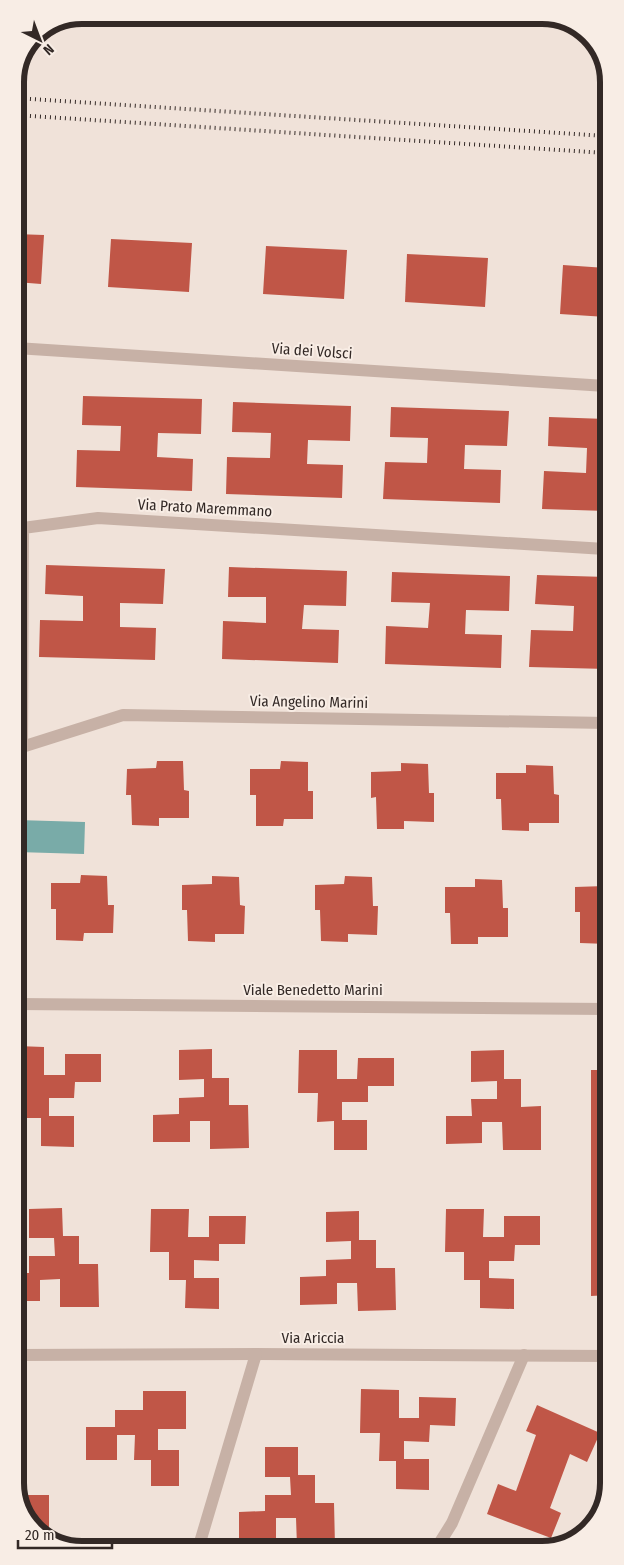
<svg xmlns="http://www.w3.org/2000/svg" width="624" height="1565" viewBox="0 0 624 1565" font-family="'Fira Sans Condensed',sans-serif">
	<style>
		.water { fill: #79aba8 }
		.building { fill: #c05647 }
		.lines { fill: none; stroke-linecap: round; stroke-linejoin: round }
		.minor { stroke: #c7b1a6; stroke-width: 12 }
		.rail { stroke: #332926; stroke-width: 4; stroke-dasharray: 1 4; stroke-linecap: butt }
		.labels { text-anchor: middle; stroke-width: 4; stroke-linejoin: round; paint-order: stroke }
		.street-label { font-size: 15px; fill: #332926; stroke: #f8ede5 }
		.rim { fill: none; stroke: #332926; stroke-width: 6 }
	</style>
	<rect width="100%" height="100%" fill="#f0e2d9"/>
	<!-- water -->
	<polygon class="water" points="17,820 85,822 84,854 17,852"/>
	<!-- building -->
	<g class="building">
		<polygon points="15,234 44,235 41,284 16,282"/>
		<polygon points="111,239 192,243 189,292 108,287"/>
		<polygon points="266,246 347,250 344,299 263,294"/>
		<polygon points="407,254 488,258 485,307 405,302"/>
		<polygon points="563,265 606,268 606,317 560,314"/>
		<polygon points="83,396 202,399 201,434 158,433 157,457 193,459 192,491 76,487 77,450 120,451 121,426 82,425"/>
		<polygon points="233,402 351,406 350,441 308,440 307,464 343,465 342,498 226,494 227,457 270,458 271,433 232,432"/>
		<polygon points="391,407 509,411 507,446 465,445 464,469 501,470 500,503 383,499 385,462 427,463 428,438 390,437"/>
		<polygon points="549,417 606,419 607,511 542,509 544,471 586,473 587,448 548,446"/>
		<polygon points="46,565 165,569 163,604 120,603 120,627 156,628 155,660 39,657 40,620 83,621 83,596 45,594"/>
		<polygon points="229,567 347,571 346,606 304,605 302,629 339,630 338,663 222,659 223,621 266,623 266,597 228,597"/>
		<polygon points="392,572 510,576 509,611 466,610 465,634 502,635 501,668 385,664 386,626 428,628 430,603 391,602"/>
		<polygon points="537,575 607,577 607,669 529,667 531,630 573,631 574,606 535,604"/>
		<polygon points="157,761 183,761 184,790 189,791 189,818 159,818 159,826 132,825 131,795 126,795 127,769 156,768"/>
		<polygon points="281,761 308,762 308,791 313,791 313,819 284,819 283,826 256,826 256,795 250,795 250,769 280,769"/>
		<polygon points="401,763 428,764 429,793 434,793 434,822 404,821 404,829 377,829 376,797 371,798 371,772 401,771"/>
		<polygon points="526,765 553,766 554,794 559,795 559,823 529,823 529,831 502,830 501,799 496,799 496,773 526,773"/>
		<polygon points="81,875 107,876 108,905 114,905 113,933 84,933 83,941 56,940 56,909 51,909 51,883 80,883"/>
		<polygon points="212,876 239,877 240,905 245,906 244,934 215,934 215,942 188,941 187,910 182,910 182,885 212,884"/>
		<polygon points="345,876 372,877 373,906 378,906 377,935 348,934 348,942 321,941 320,910 315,910 315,885 344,884"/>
		<polygon points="475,879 502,880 503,908 508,908 508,937 478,937 478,944 451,944 450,913 445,913 445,887 475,887"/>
		<polygon points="605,879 608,879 608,944 580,943 580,912 575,912 575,887 605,886"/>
		<polygon points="17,1046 44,1047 44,1075 65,1075 65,1054 101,1054 101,1082 75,1082 74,1098 49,1098 49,1116 74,1116 74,1147 41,1146 41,1118 24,1118 24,1089 17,1090"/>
		<polygon points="212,1049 212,1078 229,1078 229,1105 248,1105 249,1148 210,1149 210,1121 190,1121 190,1142 153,1142 153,1115 179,1114 179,1098 204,1097 204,1079 179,1080 179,1050"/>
		<polygon points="299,1050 337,1050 337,1079 357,1079 358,1058 394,1058 394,1086 368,1086 368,1102 342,1102 342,1120 367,1120 367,1150 334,1150 334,1121 317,1122 318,1093 298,1093"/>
		<polygon points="504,1050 504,1079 521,1079 521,1107 541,1106 541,1150 503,1150 502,1122 482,1122 482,1143 446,1144 446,1116 472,1116 471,1099 497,1099 497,1081 471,1082 471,1051"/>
		<polygon points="591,1070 608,1070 609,1295 591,1296"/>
		<polygon points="62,1208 63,1236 79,1236 79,1264 98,1264 99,1307 60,1307 60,1279 40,1280 40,1301 18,1301 18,1273 29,1273 29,1256 55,1256 54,1238 29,1238 29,1209"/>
		<polygon points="151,1209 189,1209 188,1237 209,1237 209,1216 246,1216 245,1244 219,1244 219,1261 194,1260 194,1278 219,1278 219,1309 185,1308 186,1280 169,1280 169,1252 150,1252"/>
		<polygon points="446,1209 484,1209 483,1237 504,1237 504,1216 540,1216 540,1245 515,1245 514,1261 489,1261 489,1278 514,1279 514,1309 480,1308 480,1280 464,1280 464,1252 445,1252"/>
		<polygon points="359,1211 359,1240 376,1240 376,1268 395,1268 396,1310 358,1311 357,1283 337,1283 337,1304 300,1305 300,1277 326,1276 326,1260 351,1259 351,1241 326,1242 326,1212"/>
		<polygon points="361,1389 399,1390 399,1418 419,1418 419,1397 456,1398 455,1426 430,1425 429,1442 404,1441 404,1459 429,1459 429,1490 396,1489 396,1461 379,1461 380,1433 360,1433"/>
		<polygon points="143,1391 186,1391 186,1429 158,1429 158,1450 179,1450 179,1486 151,1486 151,1460 134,1460 135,1435 117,1435 117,1460 86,1460 86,1427 115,1427 115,1410 143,1410"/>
		<polygon points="537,1405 600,1433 587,1462 570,1454 550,1508 561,1513 551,1538 487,1514 498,1484 516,1491 536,1435 526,1431"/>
		<polygon points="265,1447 298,1447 298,1475 315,1475 315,1503 334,1503 335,1546 297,1546 296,1518 276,1518 276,1539 239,1540 239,1512 265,1511 265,1495 291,1495 290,1477 265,1477"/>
		<polygon points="18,1495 49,1495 49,1537 41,1536 18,1505"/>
	</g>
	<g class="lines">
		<!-- minor -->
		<g class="minor">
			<polyline points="16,348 606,386"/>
			<polyline points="22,747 23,528 98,518 605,549"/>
			<polyline points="17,752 22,747 123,715 607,723"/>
			<polyline points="17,1004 608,1009"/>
			<polyline points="18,1355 256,1354 609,1356"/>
			<polyline points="437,1547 452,1523 524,1355"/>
			<polyline points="198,1549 256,1354"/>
		</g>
		<!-- rail -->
		<g class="rail">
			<polyline points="15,98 606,136"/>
			<polyline points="15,115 606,153"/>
		</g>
	</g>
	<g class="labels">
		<!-- street labels -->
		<g class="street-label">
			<text transform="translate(312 351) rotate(4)" y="5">Via dei Volsci</text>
			<text transform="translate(205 508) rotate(3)" y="5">Via Prato Maremmano</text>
			<text transform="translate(309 702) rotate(1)" y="5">Via Angelino Marini</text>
			<text x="313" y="995">Viale Benedetto Marini</text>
			<text x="313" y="1343">Via Ariccia</text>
		</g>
	</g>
	<!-- crop -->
	<path d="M0 0H624V1565H0ZM82 24H542A58 58 0 0 1 600 82V1483A58 58 0 0 1 542 1541H82A58 58 0 0 1 24 1483V82A58 58 0 0 1 82 24Z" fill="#f8ede5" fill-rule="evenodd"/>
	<path class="rim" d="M82 24H542A58 58 0 0 1 600 82V1483A58 58 0 0 1 542 1541H82A58 58 0 0 1 24 1483V82A58 58 0 0 1 82 24Z"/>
	<!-- north arrow -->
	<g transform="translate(40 40) rotate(138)" stroke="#f8ede5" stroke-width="4" paint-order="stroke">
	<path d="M0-4L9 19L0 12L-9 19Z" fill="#332926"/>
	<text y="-8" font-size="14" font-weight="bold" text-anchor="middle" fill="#332926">N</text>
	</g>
	<!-- scale -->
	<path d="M18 1540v8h94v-8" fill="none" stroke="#332926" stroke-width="2.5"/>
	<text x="25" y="1540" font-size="15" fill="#332926" stroke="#f8ede5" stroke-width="4" paint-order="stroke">20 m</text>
</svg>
